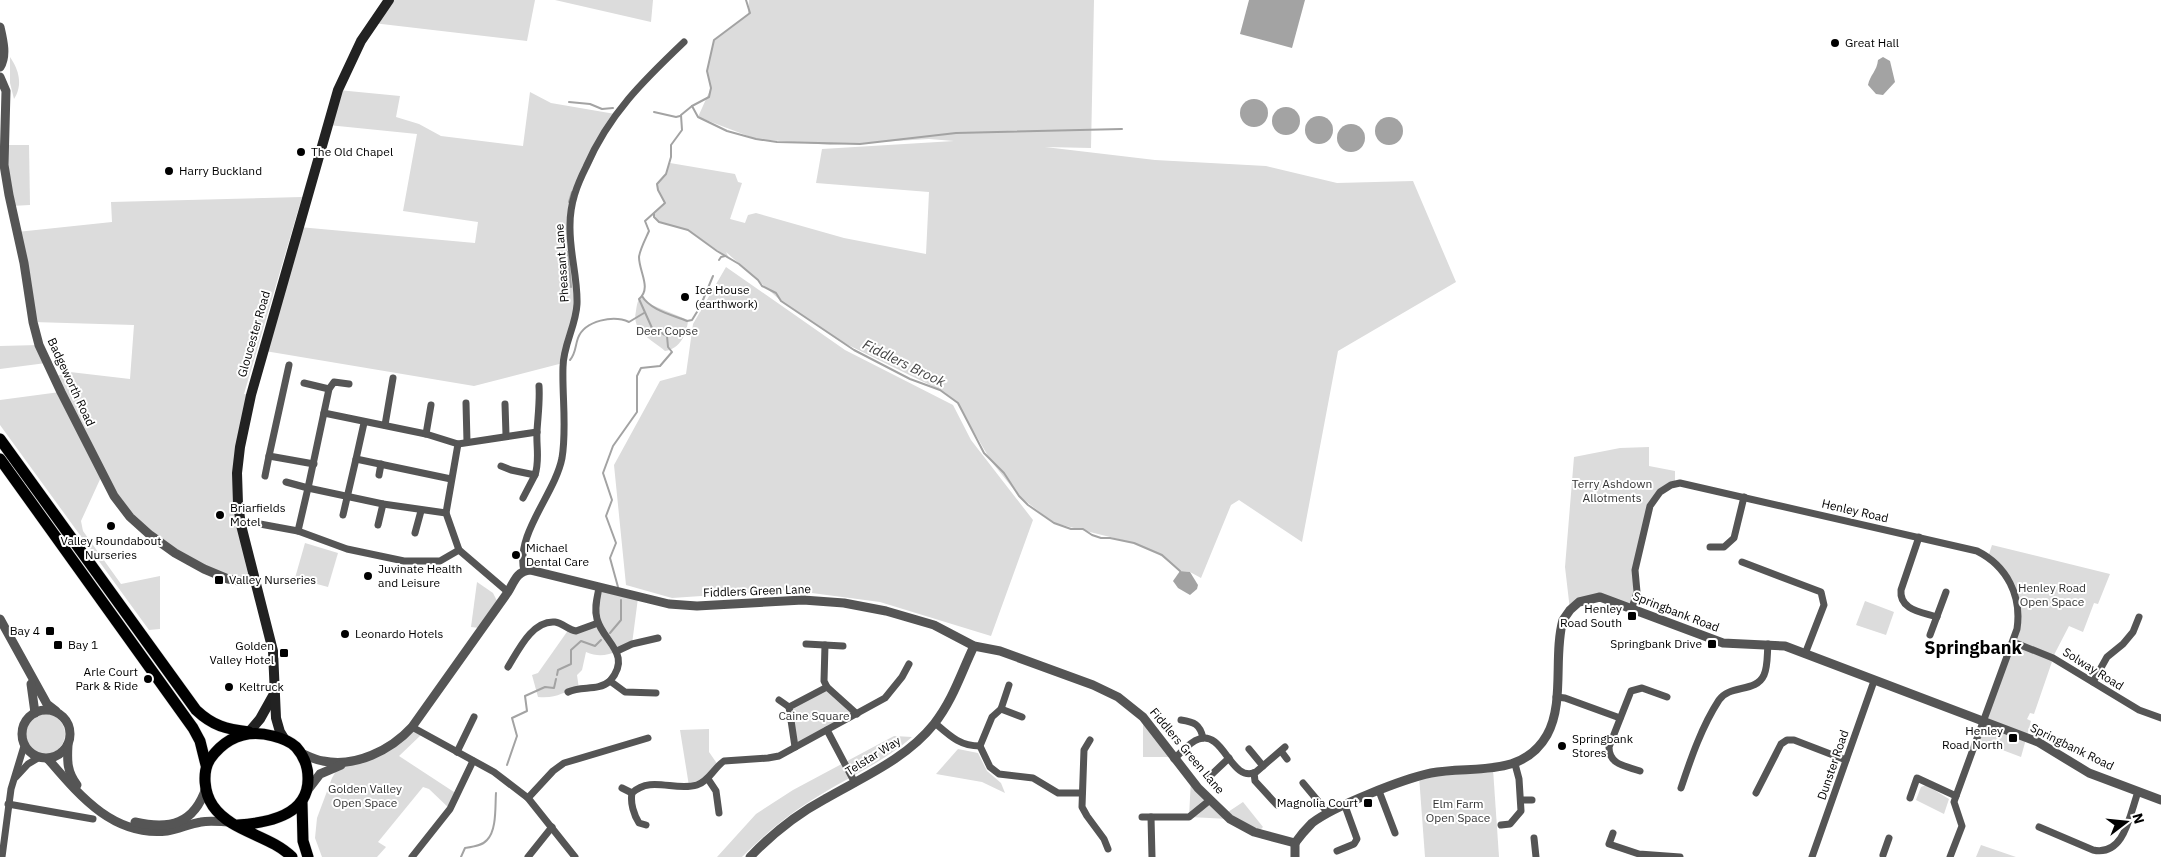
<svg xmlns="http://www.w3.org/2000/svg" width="2161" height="857" viewBox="0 0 2161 857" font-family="'IBM Plex Sans',sans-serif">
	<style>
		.green { fill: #dcdcdc }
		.water { fill: #a3a3a3 }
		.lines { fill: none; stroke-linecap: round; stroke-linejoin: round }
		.stream { stroke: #a3a3a3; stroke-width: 2 }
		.trunk-casing { stroke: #dbdbdb; stroke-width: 12 }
		.minor { stroke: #555; stroke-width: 7 }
		.tertiary { stroke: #555; stroke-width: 9 }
		.secondary { stroke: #222; stroke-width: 10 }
		.trunk { stroke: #000; stroke-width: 11 }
		.poi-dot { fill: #000; stroke: #fff; stroke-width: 2 }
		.labels { text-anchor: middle; stroke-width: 4; stroke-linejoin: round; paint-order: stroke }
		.poi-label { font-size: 12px; fill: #000; stroke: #fff; text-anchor: start }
		.street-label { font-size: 12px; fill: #000; stroke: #fff }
		.park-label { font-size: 12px; fill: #333; stroke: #fff }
		.water-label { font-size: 14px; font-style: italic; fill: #444; stroke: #fff }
		.district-label { font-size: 18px; font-weight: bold; fill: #000; stroke: #fff }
	</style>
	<rect width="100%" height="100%" fill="#fff"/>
	<!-- green -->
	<g class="green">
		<polygon points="389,0 535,0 527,41 373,23"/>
		<polygon points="555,0 653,0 651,22"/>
		<polygon points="749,0 1094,0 1091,148 1045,147 1155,160 1266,166 1337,183 1413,181 1456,282 1338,351 1302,542 1239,500 1231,505 1201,578 1190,572 1180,571 1156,552 1134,543 1054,523 1019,496 991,461 957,403 940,390 838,340 781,301 726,252 729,258 688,230 659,222 654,217 654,212 664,203 658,190 657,184 666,174 670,163 735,174 738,182 742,183 730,219 745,223 748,215 756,213 844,238 926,254 929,192 816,183 822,149 954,141 929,139 830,145 756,139 698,117 711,88 707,71 714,40 748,14"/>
		<path d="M 10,57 C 19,70 23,85 14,99 L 10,83 Z"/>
		<polygon points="338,90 400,96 396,117 419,124 441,136 523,146 530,92 551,103 615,114 572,205 577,302 563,363 474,386 265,351 299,227 475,243 478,222 403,211 417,134 328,125"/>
		<polygon points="5,145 29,145 30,205 11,206"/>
		<polygon points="302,197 244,394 251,395 237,473 253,577 239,581 204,569 130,517 102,475 81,521 83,531 121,584 160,576 160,629 149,630 0,425 0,400 60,392 53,377 70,372 130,379 134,325 33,322 17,232 112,222 111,202"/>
		<polygon points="726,267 845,350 953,405 971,440 1033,520 991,636 880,602 789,590 672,598 626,585 614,465 660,381 686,374 693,324"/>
		<path d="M 642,296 L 647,303 L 688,320 C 687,334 680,349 665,351 C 652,339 631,332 636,311 C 637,305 637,300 642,296 Z"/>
		<polygon points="39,345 46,363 0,369 0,346"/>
		<polygon points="1649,447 1649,466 1675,471 1675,484 1655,497 1635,570 1632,608 1600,597 1570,610 1565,567 1574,457 1620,448"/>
		<polygon points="305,543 338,553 328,587 295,578"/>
		<polygon points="1992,545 2110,574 2098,604 2094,603 2083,632 2069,626 2055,653 2034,714 2030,713 2027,719 2031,721 2021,757 1976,740 2015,635 2014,592 1988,557"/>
		<polygon points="477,582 493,593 497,601 479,628 471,627"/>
		<path d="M 599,588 L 638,598 L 632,644 C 615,652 604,660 586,652 L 582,670 L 577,675 L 579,689 C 562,691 558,699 538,697 L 532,675 L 538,673 L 569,629 L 598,623 Z"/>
		<polygon points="1865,601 1894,612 1886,635 1856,625"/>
		<polygon points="827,687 857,714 795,747 789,707"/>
		<circle cx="45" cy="734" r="20"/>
		<polygon points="1143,717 1172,757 1143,757"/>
		<polygon points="412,727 422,734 399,756 457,794 450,809 429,789 423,787 378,842 386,847 377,857 322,857 315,838 317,818 332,778 336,771 345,762 363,757"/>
		<polygon points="709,729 709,752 718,765 711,775 689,786 680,730"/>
		<path d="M 894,736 L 912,737 C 885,761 851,776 820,795 C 790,813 767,832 742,857 L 717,857 L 756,814 L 793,790 Z"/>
		<polygon points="958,749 978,753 987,771 1001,783 1005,793 982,782 936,774"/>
		<polygon points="1493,769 1499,857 1425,857 1419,776"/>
		<polygon points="1191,779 1225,814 1243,802 1263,827 1257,833 1230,819 1189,817"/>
		<polygon points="1926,785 1949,799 1944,814 1916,800 1921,787"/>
		<polygon points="1981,845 2016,857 1976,857"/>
	</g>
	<!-- water -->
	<g class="water">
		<polygon points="1249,0 1305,0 1292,48 1240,34"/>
		<path d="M 1883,57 L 1890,61 L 1895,82 L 1883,95 L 1876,94 L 1868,85 C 1870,75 1877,71 1878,60 Z"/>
		<circle cx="1254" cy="113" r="14"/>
		<circle cx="1286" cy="121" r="14"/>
		<circle cx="1319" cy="130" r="14"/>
		<circle cx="1389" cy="131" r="14"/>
		<circle cx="1351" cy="138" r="14"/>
		<polygon points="1180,571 1190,572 1198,585 1197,589 1190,595 1178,588 1173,581"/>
	</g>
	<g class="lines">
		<!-- stream -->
		<g class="stream">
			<polyline points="569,102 590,104 602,109 613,108"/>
			<polyline points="692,106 698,117 727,131 756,139 777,142 860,144 956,133 1122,129"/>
			<polyline points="654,112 676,117 680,116"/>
			<polyline points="569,202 572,192"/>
			<polyline points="654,214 654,217 659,222 688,230 717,251 739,264 758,280 762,286 776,293 781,301 854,350 910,379 940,390 958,403 984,453 1004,473 1019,496 1028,505 1054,523 1071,529 1083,529 1092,535 1101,538 1110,538 1134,543 1162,555 1180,571"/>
			<polyline points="568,252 571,287"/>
			<polyline points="719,260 721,257 725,256"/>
			<path d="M 642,296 C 650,310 673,315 687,321 L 692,320 L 700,307 L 713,276"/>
			<path d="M 570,360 C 576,353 575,346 578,338 C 585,320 614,315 629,322 L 644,313"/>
			<path d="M 618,587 L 610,558 L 616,543 L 606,516 L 612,500 L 603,473 L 613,446 L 637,412 L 637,376 L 641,368 L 660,366 L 672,352 L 668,347 L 667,336 L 652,328 L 639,299 C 652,288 639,272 639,257 C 640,249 646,238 649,231 L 645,221 L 665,203 L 658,190 L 657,184 L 666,174 L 671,157 L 671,145 L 682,130 L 681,115 L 692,106 L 709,97 L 711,88 L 707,71 L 714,40 L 750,13 L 746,0"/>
			<polyline points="610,633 621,620 621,600"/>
			<polyline points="557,675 558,670 571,664 571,650 581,641 595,646 601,640"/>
			<polyline points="507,765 517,736 512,718 527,711 525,696 545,687 554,688 556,679"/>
			<path d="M 461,857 L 465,848 C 472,847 482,846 487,840 C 497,830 495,806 496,793"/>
		</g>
		<!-- trunk casing -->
		<g class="trunk-casing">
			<g id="trunk">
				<path d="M 0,439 L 196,710 C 213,726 226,729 249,732"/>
				<polyline points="0,459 193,728 200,741 206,765"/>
				<polyline points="302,803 303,841 308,857"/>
				<path d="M 238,825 C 267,823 309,816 308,778 C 308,766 304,756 296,747 C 290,741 281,738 273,736 C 247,729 226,737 210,759 C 202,772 204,793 213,806 C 231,832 270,835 292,857"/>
			</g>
		</g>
		<!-- minor -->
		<g class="minor">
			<polyline points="289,365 269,456 314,464"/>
			<polyline points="304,383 329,389"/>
			<polyline points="349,384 334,382 329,389 308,488 383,504 446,513 459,550 508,592"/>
			<polyline points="466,403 467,442"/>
			<polyline points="505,404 506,435"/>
			<polyline points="324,413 426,434 458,444 446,513"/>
			<polyline points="364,423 356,459 451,479"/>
			<polyline points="385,425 393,378"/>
			<polyline points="426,434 431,405"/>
			<polyline points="458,444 537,432"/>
			<path d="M 501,466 L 511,470 L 535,475 C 540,460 536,446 537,431 C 538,415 540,401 539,386"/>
			<polyline points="379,475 381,464"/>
			<polyline points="265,476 269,456"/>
			<polyline points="286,482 308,488 298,531"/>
			<polyline points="523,498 535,475"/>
			<polyline points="343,515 356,459"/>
			<polyline points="260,524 298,531 347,549 404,561 440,561 459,550"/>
			<polyline points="378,525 383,504"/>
			<polyline points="415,533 421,511"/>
			<path d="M 1919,537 L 1901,590 C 1899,610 1922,612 1937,617"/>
			<polyline points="1710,547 1724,547 1734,538 1744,497"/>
			<polyline points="1742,562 1821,592 1824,605 1805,654"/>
			<path d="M 524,571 C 515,534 555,494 562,458 C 567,428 562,396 563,367 C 563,345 576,326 577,304 C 578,278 569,251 570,225 C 570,203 577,185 586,167 C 609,114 643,81 684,42"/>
			<path d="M 599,588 C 597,598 594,609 597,619 C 603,642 633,654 610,681 L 625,692 L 656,693"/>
			<path d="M 1632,608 L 1637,592 L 1635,570 L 1650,506 L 1660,492 L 1671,485 L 1680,483 L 1977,551 C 2007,566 2022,596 2017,629 L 1956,796 L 1954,802 L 1962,826 L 1950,857"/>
			<polyline points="1930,635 1946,592"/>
			<polyline points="2013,642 2053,658 2139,710 2161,718"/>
			<polyline points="806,644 843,646"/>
			<polyline points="825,645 824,681 827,687"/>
			<polyline points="617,651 632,644 658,638"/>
			<path d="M 508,667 C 518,651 532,620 555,622 C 563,623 568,630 576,631 L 598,623"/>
			<polyline points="2093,682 2107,657 2123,644 2133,632 2139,617"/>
			<polyline points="1009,685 1001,709 992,717 980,746 990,767 999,774 1033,778 1058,793 1082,793"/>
			<path d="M 568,692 C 582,685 597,692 610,681"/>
			<polyline points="1556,697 1565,698 1620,718"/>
			<polyline points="779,700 789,707"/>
			<polyline points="1001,709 1022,717"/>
			<path d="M 1181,720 C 1194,722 1200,724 1203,738"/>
			<path d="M 935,723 C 950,736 960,746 980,746"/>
			<polyline points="412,727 494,772 528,798 575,857"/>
			<polyline points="827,730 855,783"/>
			<polyline points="1090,740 1084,750 1082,807 1087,816 1104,839 1108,849"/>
			<polyline points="795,747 789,707 827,687 857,714"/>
			<polyline points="1249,749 1263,766"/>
			<polyline points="1281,751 1287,759"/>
			<polyline points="457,752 474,717"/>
			<path d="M 1174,759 C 1181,753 1189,742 1199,739 C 1224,730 1231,784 1256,772 L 1285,747"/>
			<path d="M 1640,771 C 1626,766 1609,765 1609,747 L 1631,691 L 1642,688 L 1667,697"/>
			<polyline points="1254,773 1255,781 1277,805"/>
			<polyline points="1210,776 1229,758"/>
			<polyline points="16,777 28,764 38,758"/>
			<polyline points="708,779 716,791 719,813"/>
			<polyline points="1303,783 1328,813"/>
			<polyline points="622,788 632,793"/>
			<path d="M 1681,788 C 1691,758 1702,726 1719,700 C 1730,684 1756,693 1764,675 C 1768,666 1767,654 1768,644"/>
			<polyline points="1379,791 1395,833"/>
			<polyline points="1756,793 1781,744 1787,740 1794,740 1846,760"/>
			<polyline points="528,798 553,771 564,763 648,738"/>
			<polyline points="1910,798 1917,778 1956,796"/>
			<polyline points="1521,800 1532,800"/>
			<polyline points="8,804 93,819"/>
			<polyline points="1142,817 1189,817 1210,800"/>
			<polyline points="1151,817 1152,857"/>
			<path d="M 646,825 L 639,823 C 634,815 630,803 632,793 C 651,775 675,792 697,785 C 709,781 714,768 724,761 L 768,758 L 779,756 L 885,698 L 902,677 L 909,664"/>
			<polyline points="1501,825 1510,824 1521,811 1519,779 1515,764"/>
			<path d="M 2039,827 L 2093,850 C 2125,857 2130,813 2138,792"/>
			<polyline points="1613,833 1609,844 1639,854 1680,857"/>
			<polyline points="1534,838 1536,857"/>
			<polyline points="1337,851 1354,844 1357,839 1345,806"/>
			<polyline points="1883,855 1889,838"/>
			<polyline points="2,857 11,789 24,746"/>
			<polyline points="412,857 450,809 473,761"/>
			<polyline points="528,857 552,827"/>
			<polyline points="1812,857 1874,681"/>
		</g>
		<!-- tertiary -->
		<g class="tertiary">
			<path d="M 0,27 C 3,40 7,56 0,67"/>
			<polyline points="0,77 6,91 4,165 9,195 24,263 33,322 39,345 61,392 114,496 130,517 150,535 175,553 204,569 228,579 239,581 253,577"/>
			<polyline points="0,619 47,704 56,711"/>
			<polyline points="31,684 35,713"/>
			<circle cx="46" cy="734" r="24"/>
			<path d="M 68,745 C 67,761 67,772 77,785"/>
			<path d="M 301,753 C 308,756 315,760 323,761 C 355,768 391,750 412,727 L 508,592 C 514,582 517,571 530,570 L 669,604 L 697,606 L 803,600 L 844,603 L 886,611 L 934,625 L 974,646 L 1000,651 L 1093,685 L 1118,697 L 1143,717 L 1198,788 L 1230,819 L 1254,832 L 1295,843"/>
			<path d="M 48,759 C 79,795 113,837 167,831 C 179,829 189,824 201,822 C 210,820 222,822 231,822"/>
			<polyline points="307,791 320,774 341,765"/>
			<path d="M 135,822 C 170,830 194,824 206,788"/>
			<path d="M 1295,843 C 1300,836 1306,829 1312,823 C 1334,806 1403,779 1431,773 C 1472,765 1522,779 1547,735 C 1565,703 1553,655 1563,620 L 1570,610 L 1579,602 L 1600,597 L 1723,643 L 1785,646 L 2038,742 L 2089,773 L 2161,800"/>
			<polyline points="1295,843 1295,857"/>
			<path d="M 750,857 C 772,834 797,814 825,799 C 863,777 906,759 934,724 C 953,700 961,673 974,646"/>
		</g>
		<!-- secondary -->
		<g class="secondary">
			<polyline points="249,732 260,719 274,694"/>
			<polyline points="285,740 280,732 276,718 273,651 241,525 238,504 237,473 240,447 251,395 338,90 361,41 389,0"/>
		</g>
		<!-- trunk -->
		<use href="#trunk" class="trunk"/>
	</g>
	<!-- markers -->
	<g class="poi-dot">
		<circle cx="1835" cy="43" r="5"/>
		<circle cx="301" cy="152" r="5"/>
		<circle cx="169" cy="171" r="5"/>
		<circle cx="685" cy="297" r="5"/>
		<circle cx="220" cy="515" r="5"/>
		<circle cx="111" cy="526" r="5"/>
		<circle cx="516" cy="555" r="5"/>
		<circle cx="368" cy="576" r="5"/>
		<rect x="214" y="575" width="10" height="10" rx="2.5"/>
		<rect x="1627" y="611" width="10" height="10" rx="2.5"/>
		<rect x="45" y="626" width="10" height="10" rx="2.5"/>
		<circle cx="345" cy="634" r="5"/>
		<rect x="1707" y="639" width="10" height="10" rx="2.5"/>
		<rect x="53" y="640" width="10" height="10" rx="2.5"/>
		<rect x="279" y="648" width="10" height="10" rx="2.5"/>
		<circle cx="148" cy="679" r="5"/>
		<circle cx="229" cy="687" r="5"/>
		<rect x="2008" y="733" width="10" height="10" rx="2.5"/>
		<circle cx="1562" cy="746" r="5"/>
		<rect x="1363" y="798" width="10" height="10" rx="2.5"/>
	</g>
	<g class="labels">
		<!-- poi labels -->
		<g class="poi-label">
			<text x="1845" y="47">Great Hall</text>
			<text x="311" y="156">The Old Chapel</text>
			<text x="179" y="175">Harry Buckland</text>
			<text x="695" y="294">Ice House<tspan x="695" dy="14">(earthwork)</tspan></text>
			<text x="230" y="512">Briarfields<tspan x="230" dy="14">Motel</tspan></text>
			<text x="111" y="545" text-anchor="middle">Valley Roundabout<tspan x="111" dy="14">Nurseries</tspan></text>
			<text x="526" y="552">Michael<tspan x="526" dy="14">Dental Care</tspan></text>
			<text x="378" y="573">Juvinate Health<tspan x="378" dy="14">and Leisure</tspan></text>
			<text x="229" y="584">Valley Nurseries</text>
			<text x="1622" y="613" text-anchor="end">Henley<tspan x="1622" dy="14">Road South</tspan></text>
			<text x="40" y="635" text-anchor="end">Bay 4</text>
			<text x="355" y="638">Leonardo Hotels</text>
			<text x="1702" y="648" text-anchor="end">Springbank Drive</text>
			<text x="68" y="649">Bay 1</text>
			<text x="274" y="650" text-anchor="end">Golden<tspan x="274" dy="14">Valley Hotel</tspan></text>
			<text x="138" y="676" text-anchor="end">Arle Court<tspan x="138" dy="14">Park &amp; Ride</tspan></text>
			<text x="239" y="691">Keltruck</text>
			<text x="2003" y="735" text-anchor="end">Henley<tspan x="2003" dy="14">Road North</tspan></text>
			<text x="1572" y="743">Springbank<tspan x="1572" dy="14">Stores</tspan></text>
			<text x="1358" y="807" text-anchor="end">Magnolia Court</text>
		</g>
		<!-- street labels -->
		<g class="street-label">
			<text transform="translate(562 263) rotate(-94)" y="4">Pheasant Lane</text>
			<text transform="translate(254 334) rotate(-74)" y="4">Gloucester Road</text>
			<text transform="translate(71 382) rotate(65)" y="4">Badgeworth Road</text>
			<text transform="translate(1855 511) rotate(13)" y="4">Henley Road</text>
			<text transform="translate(757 591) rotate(-2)" y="4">Fiddlers Green Lane</text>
			<text transform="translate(1676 612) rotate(21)" y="4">Springbank Road</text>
			<text transform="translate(2093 669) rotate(32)" y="4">Solway Road</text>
			<text transform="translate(2072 747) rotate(26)" y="4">Springbank Road</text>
			<text transform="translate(1187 751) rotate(50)" y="4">Fiddlers Green Lane</text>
			<text transform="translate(873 756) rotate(-32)" y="4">Telstar Way</text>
			<text transform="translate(1833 765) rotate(-71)" y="4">Dunster Road</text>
		</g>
		<!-- park labels -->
		<g class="park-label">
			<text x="667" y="335">Deer Copse</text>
			<text x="1612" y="488">Terry Ashdown<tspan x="1612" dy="14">Allotments</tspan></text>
			<text x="2052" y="592">Henley Road<tspan x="2052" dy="14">Open Space</tspan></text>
			<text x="814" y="720">Caine Square</text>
			<text x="365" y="793">Golden Valley<tspan x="365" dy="14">Open Space</tspan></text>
			<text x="1458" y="808">Elm Farm<tspan x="1458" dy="14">Open Space</tspan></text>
		</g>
		<!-- water labels -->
		<g class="water-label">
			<text transform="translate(904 363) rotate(26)" y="5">Fiddlers Brook</text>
		</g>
		<!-- district labels -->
		<g class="district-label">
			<text x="1973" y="654">Springbank</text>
		</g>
	</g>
	<!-- north arrow -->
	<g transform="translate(2126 822) rotate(74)" stroke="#ffffff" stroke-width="4" paint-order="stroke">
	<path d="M0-4L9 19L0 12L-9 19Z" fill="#000000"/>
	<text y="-8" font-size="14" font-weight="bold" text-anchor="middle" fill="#000000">N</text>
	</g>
</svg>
